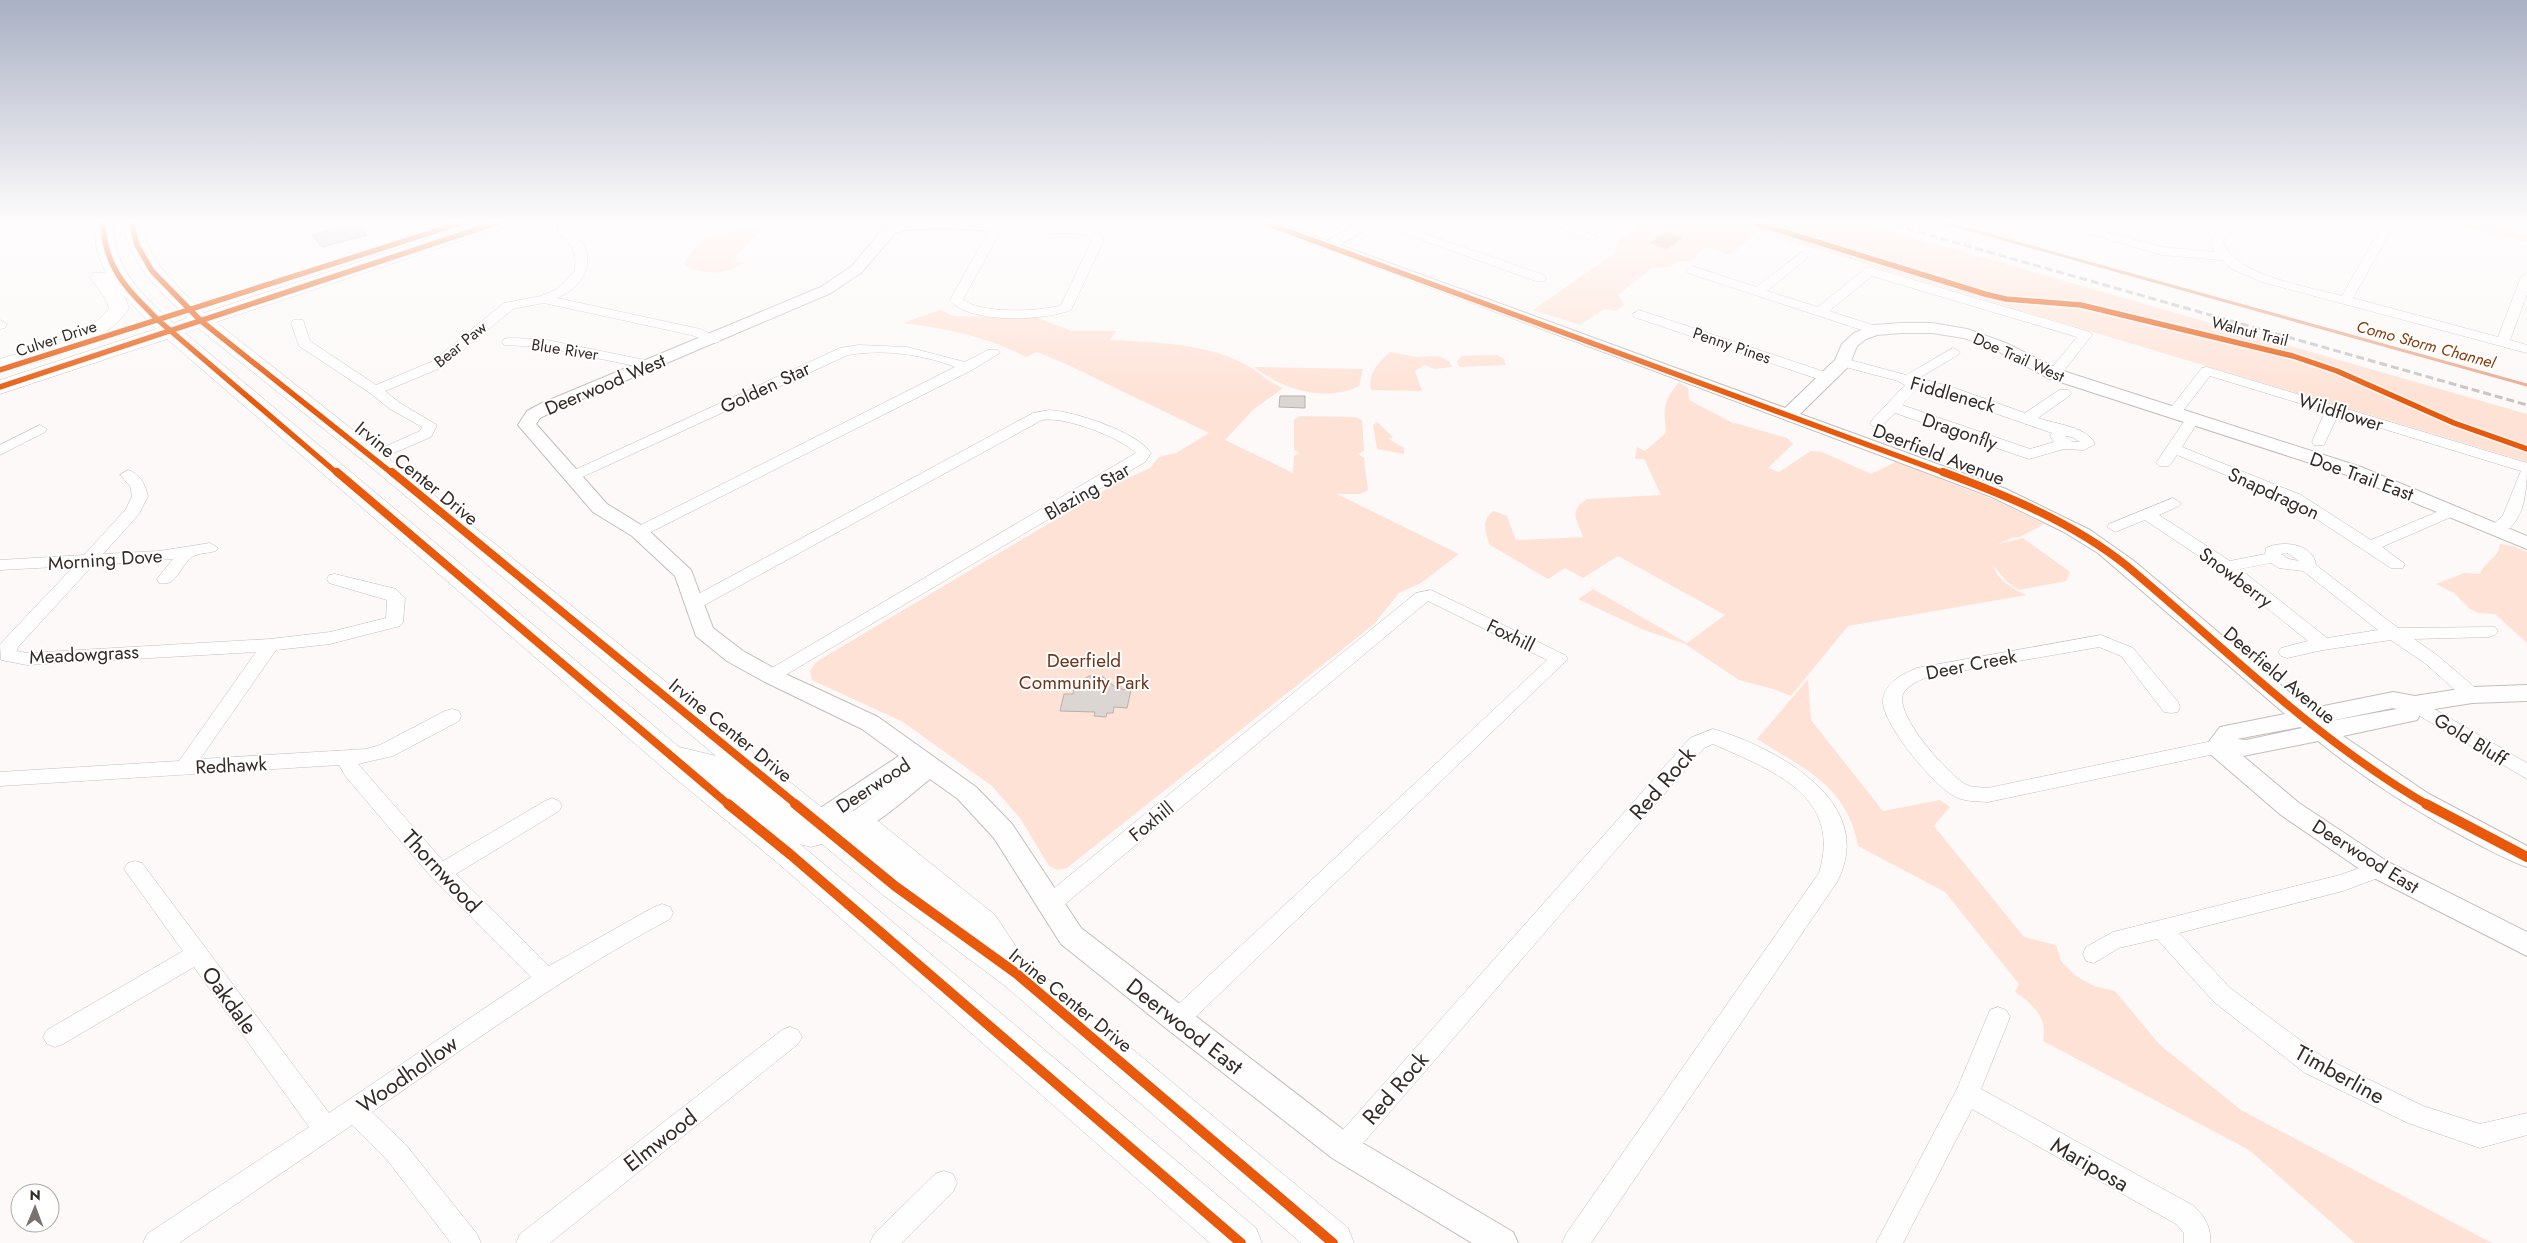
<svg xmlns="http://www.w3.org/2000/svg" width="2527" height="1243" viewBox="0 0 2527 1243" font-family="Jost,sans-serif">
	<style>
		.green { fill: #fee2d6 }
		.water { fill: #eaaa8e }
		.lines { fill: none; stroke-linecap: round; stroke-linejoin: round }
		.stream { stroke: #eaaa8e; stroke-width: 3 }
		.building { fill: #dcd6d3; stroke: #b7b0ae }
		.minor-casing { stroke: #c4bebc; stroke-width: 1 }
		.tertiary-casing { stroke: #c4bebc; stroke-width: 2 }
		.primary-casing { stroke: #c4bebc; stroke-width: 1 }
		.minor { fill: #fffefe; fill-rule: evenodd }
		.tertiary { fill: #fffefe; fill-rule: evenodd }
		.primary { fill: #fffefe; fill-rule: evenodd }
		.rail { stroke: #c6c4c4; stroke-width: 3; stroke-dasharray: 8 4; stroke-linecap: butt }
		.cycleway-far2-casing { stroke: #fff; stroke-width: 8 }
		.cycleway-far1-casing { stroke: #fff; stroke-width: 11 }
		.cycleway-casing { stroke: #fff; stroke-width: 13 }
		.cycleway-far2 { stroke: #e8590c; stroke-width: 5.5 }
		.cycleway-far1 { stroke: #e8590c; stroke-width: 8 }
		.cycleway { stroke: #e8590c; stroke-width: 10 }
		.labels { text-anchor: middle; stroke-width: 4; stroke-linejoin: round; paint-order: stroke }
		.far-street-label { font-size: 16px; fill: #342a26; stroke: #fff }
		.far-water-label { font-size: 16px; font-style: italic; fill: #8a390a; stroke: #fff }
		.street-label { font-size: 19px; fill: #342a26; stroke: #fff }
		.park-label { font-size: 19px; fill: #703519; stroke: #fff }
		.near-street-label { font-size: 22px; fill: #342a26; stroke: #fff }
	</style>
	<rect width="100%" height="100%" fill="#fcf9f8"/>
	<!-- green -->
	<g class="green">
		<path d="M 1630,222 L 1859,222 L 2527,414 L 2527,462 L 1759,232 L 1730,255 L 1706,247 L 1689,262 L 1681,261 L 1669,267 L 1652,268 L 1618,295 L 1624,305 L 1616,311 L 1604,309 L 1580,325 L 1533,310 L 1615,253 C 1615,239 1630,233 1641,226 Z"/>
		<polygon points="2445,222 2471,222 2527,235 2527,242"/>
		<path d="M 756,227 L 762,231 L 735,256 L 736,261 L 743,263 C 730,275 696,276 683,263 L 704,238 Z"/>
		<path d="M 940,310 L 954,316 L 1038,318 L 1072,331 L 1116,331 L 1110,340 C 1155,342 1202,343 1243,363 C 1257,370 1268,382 1283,388 L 1254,409 L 1225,440 L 1293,473 L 1294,456 L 1299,453 L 1294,450 L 1294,420 L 1300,416 L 1355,417 L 1362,420 L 1364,451 L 1358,454 L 1364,458 L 1368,490 L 1361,494 L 1337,494 L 1459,554 L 1421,583 L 1399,593 L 1374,624 L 1067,868 L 1057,870 L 1049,866 L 1020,818 L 992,786 L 903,722 L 812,680 L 810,671 L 816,662 L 1117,483 L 1150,468 L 1159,457 L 1176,453 L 1209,433 L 1066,364 L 1037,352 L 1026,357 C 986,336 947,329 903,323 Z"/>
		<path d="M 1390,352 L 1416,357 L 1439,356 L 1449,361 L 1452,367 L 1434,369 L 1425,365 L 1415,371 L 1422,391 L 1371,390 C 1368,373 1378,363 1390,352 Z"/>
		<polygon points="1497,355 1504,359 1506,365 1459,367 1457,361 1462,356"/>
		<path d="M 1254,367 L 1363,369 L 1359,386 C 1325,403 1282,389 1254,367 Z"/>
		<path d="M 1679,382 L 1688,388 L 1689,400 L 1733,423 L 1732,425 L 1735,423 L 1787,438 L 1793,444 L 1768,468 L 1779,472 L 1811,451 L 1822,452 L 1871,474 L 1896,462 L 1997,501 L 2044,524 L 2020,537 L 2011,538 L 1998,544 L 2023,538 L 2070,572 L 2066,581 L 2019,590 L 2007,582 L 1993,565 C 1996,579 2014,590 2027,595 L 1848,626 L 1791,696 L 1773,689 L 1739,680 L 1685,644 L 1644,630 L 1578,599 L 1593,589 L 1687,643 L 1725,615 L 1618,556 L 1583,578 L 1565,568 L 1548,579 L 1490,545 C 1485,534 1481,517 1494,511 L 1507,516 L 1516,540 L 1583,537 C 1578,520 1567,512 1587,499 L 1661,495 L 1644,459 L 1635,459 L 1637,447 L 1645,451 L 1666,433 C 1664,409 1662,402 1679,382 Z"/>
		<polygon points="1377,422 1393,437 1389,439 1404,448 1404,454 1377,449 1373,425"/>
		<path d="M 2500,544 L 2513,546 L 2527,552 L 2527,643 L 2495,614 L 2479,613 L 2470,609 L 2454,593 L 2436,584 L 2464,573 L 2480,574 C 2485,561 2499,558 2500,544 Z"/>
		<path d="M 1808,679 L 1811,720 L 1883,811 L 1940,800 L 1950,807 L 1934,826 L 2024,937 L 2056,945 L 2061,961 L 2076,976 L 2094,986 L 2115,991 L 2160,1045 L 2241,1110 L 2492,1243 L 2355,1243 L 2249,1150 L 2043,1041 C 2048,1018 2033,1004 2015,992 L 2019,984 L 1945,892 L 1858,846 C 1847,785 1804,769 1757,739 Z"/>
	</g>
	<!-- water -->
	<polygon class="water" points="1666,232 1683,238 1667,249 1649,243"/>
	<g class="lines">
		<!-- stream -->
		<polyline class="stream" points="1942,222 2527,385"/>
	</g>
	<!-- building -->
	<g class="building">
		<polygon points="355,223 367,235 322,247 312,235"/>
		<polygon points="1280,396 1305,396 1305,408 1279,407"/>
		<polygon points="1089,676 1103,677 1114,686 1121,686 1121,689 1131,690 1127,708 1114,707 1113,713 1107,713 1106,717 1094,716 1095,712 1060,711 1064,694 1073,694 1074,685"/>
	</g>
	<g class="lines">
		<!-- minor casing -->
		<g class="minor-casing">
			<g id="minor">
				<path d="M 560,222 L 572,222 L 569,229 C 600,251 589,285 557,298 L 700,329 L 721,339 L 719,342 L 714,343 L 691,335 L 544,303 L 513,309 L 443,367 L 385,391 L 400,403 L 437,425 L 431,437 L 378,460 L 368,460 L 365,457 L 368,454 L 420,431 L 422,427 L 390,409 L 370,393 L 299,346 L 291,323 L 293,320 L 303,320 L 310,341 L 376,385 L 433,361 L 504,303 L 541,296 L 557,289 L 575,271 C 577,247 571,246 557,230 Z"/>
				<polygon points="1372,222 1390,222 1544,275 1546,278 1544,281 1536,281"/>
				<polygon points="1542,222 1560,222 1598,237 1592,241 1588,239"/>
				<path d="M 2050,222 L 2070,222 L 2163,247 L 2214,252 L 2211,241 L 2213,238 L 2225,222 L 2236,222 L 2223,241 C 2233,276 2311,287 2342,296 L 2382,225 L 2384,222 L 2392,223 L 2394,225 L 2353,298 L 2498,337 L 2521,277 L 2527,273 L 2527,294 L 2510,340 L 2527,345 L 2527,353 L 2262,282 L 2232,269 L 2222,260 L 2162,255 Z"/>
				<path d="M 997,224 L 1003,227 L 963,299 C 977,314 1042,312 1061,305 L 1091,242 L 1091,237 C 1076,229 1042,238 1033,229 C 1044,219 1088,226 1101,233 L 1103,242 L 1071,310 C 1045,321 967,324 950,300 L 991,227 Z"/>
				<polygon points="1802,252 1808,256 1806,259 1767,291 1818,307 1866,268 1870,267 2090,332 2092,335 2059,377 2054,378 2047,374 2077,337 1872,276 1829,311 1879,327 1881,330 1874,334 1688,273 1686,270 1692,266 1756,287"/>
				<polygon points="1639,310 1831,374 1833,377 1831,380 1821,380 1634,317 1633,314"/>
				<polygon points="0,320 7,324 5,328 0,329"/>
				<polygon points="509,338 542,339 650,361 657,365 650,369 542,347 504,345 502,342 504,339"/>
				<path d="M 859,345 L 907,347 L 965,362 L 988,350 L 998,350 L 1000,353 L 972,370 L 645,535 L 633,535 L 631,532 L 633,529 L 955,367 C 922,354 883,349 848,355 L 578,479 L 573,481 L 565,476 L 568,473 L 840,348 Z"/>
				<path d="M 1953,348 L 1960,352 L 1958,355 L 1919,378 L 1952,387 L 2025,413 L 2059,390 L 2069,390 L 2071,393 L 2069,396 L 2038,418 C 2055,424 2088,427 2095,444 L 2084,450 L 2064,449 L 2029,459 L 1895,413 L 1882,426 L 1872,426 L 1870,423 L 1872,420 L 1905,385 L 1898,381 L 1838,365 L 1836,362 L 1843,358 L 1906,375 ZM 1919,387 L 2052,433 L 2050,436 L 2054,442 L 2030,449 L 1902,405 ZM 2065,436 L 2072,437 L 2080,442 L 2072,442 Z"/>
				<path d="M 2207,367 L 2527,463 C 2527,488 2526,527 2496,535 L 2488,530 L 2503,515 L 2521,471 L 2338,415 L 2324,445 L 2314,445 L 2312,442 L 2325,411 L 2210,376 L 2179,416 L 2169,416 L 2167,413 L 2169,410 L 2202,368 Z"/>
				<path d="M 1050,410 C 1076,412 1137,432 1151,453 L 1145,462 L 777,680 L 771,682 L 765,680 L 762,676 L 765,672 L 1136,453 C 1119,437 1065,416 1042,420 L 701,607 L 689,607 L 686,603 L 689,599 L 1033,413 Z"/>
				<polygon points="2192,416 2199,420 2182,447 2301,495 2371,540 2446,508 2458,508 2460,511 2458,514 2382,547 2405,564 2403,568 2391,568 2289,501 2177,455 2169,466 2159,466 2156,463 2185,420"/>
				<polygon points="40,425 47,429 45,432 0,455 0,445"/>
				<path d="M 128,470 C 140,473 145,485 148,496 L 139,514 L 103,554 L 159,551 L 210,543 L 218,548 L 216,551 C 209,553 202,553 196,555 C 180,561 179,588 159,583 L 157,579 L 173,559 L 93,565 L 18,647 L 17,651 L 27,653 L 270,639 L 330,632 L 386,618 L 387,600 L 329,583 L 327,579 L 329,575 L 335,574 L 396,589 L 405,598 L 403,622 L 400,626 L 330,644 L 276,650 L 200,759 L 366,749 L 380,745 L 445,711 L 452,709 L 459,711 L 461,716 L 459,721 L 393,756 L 358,764 L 443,861 L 545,801 L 552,798 L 559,801 L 562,806 L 559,811 L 456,874 L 549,966 L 654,907 L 662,904 L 670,907 L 673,913 L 670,919 C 565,975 470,1044 372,1112 L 406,1145 L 477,1234 L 481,1243 L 451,1243 L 388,1161 L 352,1125 L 179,1243 L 143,1243 L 147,1234 L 309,1127 L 194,967 L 63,1044 L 55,1047 L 47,1044 L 43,1037 L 47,1030 L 183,951 L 124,869 L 128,863 L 135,861 L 142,863 L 329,1113 L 531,977 L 433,879 L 346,777 L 339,765 L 0,786 L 0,772 L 179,761 L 256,652 L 27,665 L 1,660 L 0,645 L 3,641 L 74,566 L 0,570 L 0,560 L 84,555 L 126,509 L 132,496 L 130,486 L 120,475 Z"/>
				<path d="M 2173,498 L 2181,503 L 2179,506 L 2159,515 L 2230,561 L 2265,554 L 2266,548 C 2282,540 2313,543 2316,565 L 2398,628 L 2495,627 L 2498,631 L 2495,635 L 2489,637 L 2414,639 L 2438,656 L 2479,691 L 2481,695 L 2479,699 L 2472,701 L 2465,699 L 2426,664 L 2391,640 L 2323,650 L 2287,658 L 2281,656 L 2278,652 L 2281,648 L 2308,641 L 2221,571 L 2145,520 L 2115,532 L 2107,527 L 2109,524 ZM 2287,553 L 2299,561 L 2289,559 L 2281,554 ZM 2271,563 L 2279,568 L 2303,571 L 2378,630 L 2327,638 L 2240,569 Z"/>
				<polygon points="1431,590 1565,655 1568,659 1185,1027 1177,1030 1169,1027 1165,1020 1169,1013 1547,660 1428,601 1058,910 1050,913 1042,910 1039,904 1042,898 1416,593"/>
				<path d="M 2101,635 L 2133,648 L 2178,702 L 2180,707 L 2178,712 L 2171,713 L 2164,712 L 2121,656 L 2099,647 L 1927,677 C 1919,681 1910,684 1904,692 C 1891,712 1948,774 1965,784 C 1972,788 1981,787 1988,788 L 2217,740 L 2224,742 L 2227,747 L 2224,752 L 1988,802 C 1976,801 1965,802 1954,796 C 1934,786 1879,721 1883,698 C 1887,681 1903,674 1917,668 Z"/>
				<polygon points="2415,698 2527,763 2527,779 2408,709 2406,704 2408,699"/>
				<path d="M 1713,729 C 1775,747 1879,802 1837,882 L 1591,1243 L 1562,1243 L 1566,1234 L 1819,873 C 1843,795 1771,770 1713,744 L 1704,748 L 1352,1156 L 1343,1160 L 1334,1156 L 1330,1148 L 1334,1140 L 1690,738 Z"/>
				<polygon points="2379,861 2386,863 2390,869 2386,875 2343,891 2179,933 2230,988 2323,1057 2423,1106 2480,1124 2527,1113 2527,1135 2480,1148 2408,1123 2305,1073 2214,1002 2157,939 2119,948 2094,963 2086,961 2083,954 2086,947 2113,932 2340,875"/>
				<path d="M 1998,1007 L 2006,1010 L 2010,1017 L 1981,1089 L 2194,1206 C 2204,1216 2212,1228 2210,1243 L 2184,1243 L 2184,1233 L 2176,1224 L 1972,1109 L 1903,1243 L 1876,1243 L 1957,1089 L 1990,1010 Z"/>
				<polygon points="790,1027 798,1030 802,1037 798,1044 550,1243 516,1243 520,1234 782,1030"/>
				<polygon points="944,1171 953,1174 957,1183 953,1192 902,1243 870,1243 874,1234 935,1174"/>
			</g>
		</g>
		<!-- tertiary casing -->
		<g class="tertiary-casing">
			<g id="tertiary">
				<path d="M 900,222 L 992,222 L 1002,224 L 1004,227 L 997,231 L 941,228 L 903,230 L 894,234 L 862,272 L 831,293 L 554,411 L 540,418 L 536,424 L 607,504 L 646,528 L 691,570 L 713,628 L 743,651 L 779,671 L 878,717 L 976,787 L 1012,824 L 1081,928 L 1354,1138 L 1513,1232 L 1518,1243 L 1472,1243 L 1332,1158 L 1167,1029 L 1061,944 L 994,838 L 958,799 L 930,779 C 909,795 861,843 834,835 L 831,828 L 832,825 C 820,833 811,842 796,838 L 792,831 L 796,824 L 899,756 L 862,729 L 763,681 L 727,661 L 696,636 L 675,576 L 632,536 L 593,512 L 518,425 L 527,411 L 542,403 L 821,287 L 852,266 L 884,228 ZM 884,789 L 848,815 L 842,818 Z"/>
				<path d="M 1256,222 L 1277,222 L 1327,241 L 1360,222 L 1378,222 L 1340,245 L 1785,408 L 1835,360 L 1842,344 L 1854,333 L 1874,325 L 1901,323 L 1932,323 L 1967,329 L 2006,343 L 2060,370 L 2361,467 L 2527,536 L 2527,549 L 2347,475 L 2048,378 L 1994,349 L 1964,338 L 1932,333 L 1901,333 L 1877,335 L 1866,339 L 1857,346 L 1849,366 L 1800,414 L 2006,489 L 2090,530 L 2134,561 L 2309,709 L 2393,692 L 2415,696 L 2472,687 L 2527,685 L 2527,701 L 2472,703 L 2422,711 L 2417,720 L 2343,736 L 2429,794 L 2527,846 L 2527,867 C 2507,860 2487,849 2468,839 C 2415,811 2365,779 2318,741 L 2243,756 L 2299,803 L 2388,862 L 2527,932 L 2527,956 L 2370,876 L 2281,815 L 2209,753 L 2205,747 L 2220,727 L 2285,714 L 2098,553 L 2064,532 L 1992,497 ZM 2393,708 L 2397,709 L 2325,722 ZM 2300,727 L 2302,728 L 2246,740 L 2237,739 Z"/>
			</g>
		</g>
		<!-- primary casing -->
		<g class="primary-casing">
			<path id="primary" d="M 94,222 L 112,222 C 114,268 140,295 174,323 L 187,318 C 156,286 133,268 122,222 L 140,222 C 152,267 173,281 204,313 L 479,222 L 508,222 L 505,226 L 216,322 L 381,452 L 842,824 L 841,822 L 846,813 L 857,810 L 868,813 L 995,915 L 1025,960 L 1348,1228 L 1354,1243 L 1301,1243 L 1004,985 L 883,895 L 822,844 L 811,847 L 800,844 L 1256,1228 L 1262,1243 L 1210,1243 L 779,864 L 676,779 L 167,339 L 0,394 L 0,380 L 156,329 L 124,296 L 129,308 C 107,345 40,362 0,372 L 0,359 C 30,349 91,336 109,308 L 105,298 L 90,277 L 93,273 L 106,273 L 97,252 ZM 198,328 L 365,462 L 716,756 L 679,747 L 185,333 Z"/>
		</g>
		<!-- minor -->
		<use href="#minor" class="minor"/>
		<!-- tertiary -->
		<use href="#tertiary" class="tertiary"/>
		<!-- primary -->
		<use href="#primary" class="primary"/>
		<!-- rail -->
		<polyline class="rail" points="1883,222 2527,405"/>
		<!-- cycleway-far2 casing -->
		<g class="cycleway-far2-casing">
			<g id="cycleway-far2">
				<path d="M 103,222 C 104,268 127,289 158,320 L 338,474"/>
				<polyline points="131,222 137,245 152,271 200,320 393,474"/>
				<polyline points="1263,222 1947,474"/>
				<polyline points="1753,222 1985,294 2006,299 2081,305 2293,356 2337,371 2454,423 2527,449"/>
				<polyline points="0,370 464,222"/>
				<polyline points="0,387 499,222"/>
			</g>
		</g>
		<!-- cycleway-far1 casing -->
		<g class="cycleway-far1-casing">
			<g id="cycleway-far1">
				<polyline points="337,472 729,805"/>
				<polyline points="392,472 797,805"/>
				<path d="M 1943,472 C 2008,496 2072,522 2127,566 C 2225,648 2317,741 2428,805"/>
			</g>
		</g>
		<!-- cycleway casing -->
		<g class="cycleway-casing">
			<g id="cycleway">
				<polyline points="728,804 791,855 1241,1243"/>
				<polyline points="795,804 895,886 1017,974 1333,1243"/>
				<polyline points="2426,804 2527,857"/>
			</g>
		</g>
		<!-- cycleway-far2 -->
		<use href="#cycleway-far2" class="cycleway-far2"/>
		<!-- cycleway-far1 -->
		<use href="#cycleway-far1" class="cycleway-far1"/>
		<!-- cycleway -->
		<use href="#cycleway" class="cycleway"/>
	</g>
	<!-- sky -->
	<linearGradient id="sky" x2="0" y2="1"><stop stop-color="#a9b0c4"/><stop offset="0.56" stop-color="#fefcfc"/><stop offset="1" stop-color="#fefcfc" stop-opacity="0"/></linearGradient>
	<rect width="2527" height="397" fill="url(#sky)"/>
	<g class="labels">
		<!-- far-street labels -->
		<g class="far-street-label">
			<text transform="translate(2250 331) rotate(14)" y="6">Walnut Trail</text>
			<text transform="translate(56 338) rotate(-18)" y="6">Culver Drive</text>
			<text transform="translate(460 344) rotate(-39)" y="6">Bear Paw</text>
			<text transform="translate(1732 345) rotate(19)" y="6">Penny Pines</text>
			<text transform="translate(565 349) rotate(9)" y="6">Blue River</text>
			<text transform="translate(2019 357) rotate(24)" y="6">Doe Trail West</text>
		</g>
		<!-- far-water labels -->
		<g class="far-water-label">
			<text transform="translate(2426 344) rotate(15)" y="6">Como Storm Channel</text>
		</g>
		<!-- street labels -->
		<g class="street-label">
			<text transform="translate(605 384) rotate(-23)" y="7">Deerwood West</text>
			<text transform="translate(765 387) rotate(-25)" y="7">Golden Star</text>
			<text transform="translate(1953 394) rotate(16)" y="7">Fiddleneck</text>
			<text transform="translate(2341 412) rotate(17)" y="7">Wildflower</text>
			<text transform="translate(1960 431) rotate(19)" y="7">Dragonfly</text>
			<text transform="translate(1939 454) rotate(21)" y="7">Deerfield Avenue</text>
			<text transform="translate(417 473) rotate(39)" y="7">Irvine Center Drive</text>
			<text transform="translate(2362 476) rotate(20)" y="7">Doe Trail East</text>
			<text transform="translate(1087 491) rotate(-30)" y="7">Blazing Star</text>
			<text transform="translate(2274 493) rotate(25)" y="7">Snapdragon</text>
			<text transform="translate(105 559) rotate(-4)" y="7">Morning Dove</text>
			<text transform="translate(2236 577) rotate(37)" y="7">Snowberry</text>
			<text transform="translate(1511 635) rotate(26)" y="7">Foxhill</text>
			<text transform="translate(84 654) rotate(-3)" y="7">Meadowgrass</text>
			<text transform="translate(1971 664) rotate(-11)" y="7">Deer Creek</text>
			<text transform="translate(2280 675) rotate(40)" y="7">Deerfield Avenue</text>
			<text transform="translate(731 730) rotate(39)" y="7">Irvine Center Drive</text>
			<text transform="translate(2471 739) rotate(32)" y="7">Gold Bluff</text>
			<text transform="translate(231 765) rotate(-3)" y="7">Redhawk</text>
			<text transform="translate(873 785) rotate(-33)" y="7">Deerwood</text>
			<text transform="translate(1151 821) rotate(-39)" y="7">Foxhill</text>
			<text transform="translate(2366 856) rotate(32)" y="7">Deerwood East</text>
			<text transform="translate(1071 1000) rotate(39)" y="7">Irvine Center Drive</text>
		</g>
		<!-- park labels -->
		<g class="park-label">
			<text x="1084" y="667">Deerfield<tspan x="1084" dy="22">Community Park</tspan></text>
		</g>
		<!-- near-street labels -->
		<g class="near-street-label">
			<text transform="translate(1662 783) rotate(-49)" y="8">Red Rock</text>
			<text transform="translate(442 871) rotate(47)" y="8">Thornwood</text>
			<text transform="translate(230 1000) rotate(54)" y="8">Oakdale</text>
			<text transform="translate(1185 1026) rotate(38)" y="8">Deerwood East</text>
			<text transform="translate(407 1074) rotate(-35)" y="8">Woodhollow</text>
			<text transform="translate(2340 1074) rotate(29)" y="8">Timberline</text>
			<text transform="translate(1395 1088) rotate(-49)" y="8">Red Rock</text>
			<text transform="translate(660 1140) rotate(-38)" y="8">Elmwood</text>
			<text transform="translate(2090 1164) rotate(30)" y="8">Mariposa</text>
		</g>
	</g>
	<!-- north arrow -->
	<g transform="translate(35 1208) rotate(1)"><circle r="24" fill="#ffffff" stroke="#aeaaa8"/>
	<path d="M0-4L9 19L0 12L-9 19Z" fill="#7a7270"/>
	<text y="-8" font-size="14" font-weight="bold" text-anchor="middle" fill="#342a26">N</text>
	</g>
</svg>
